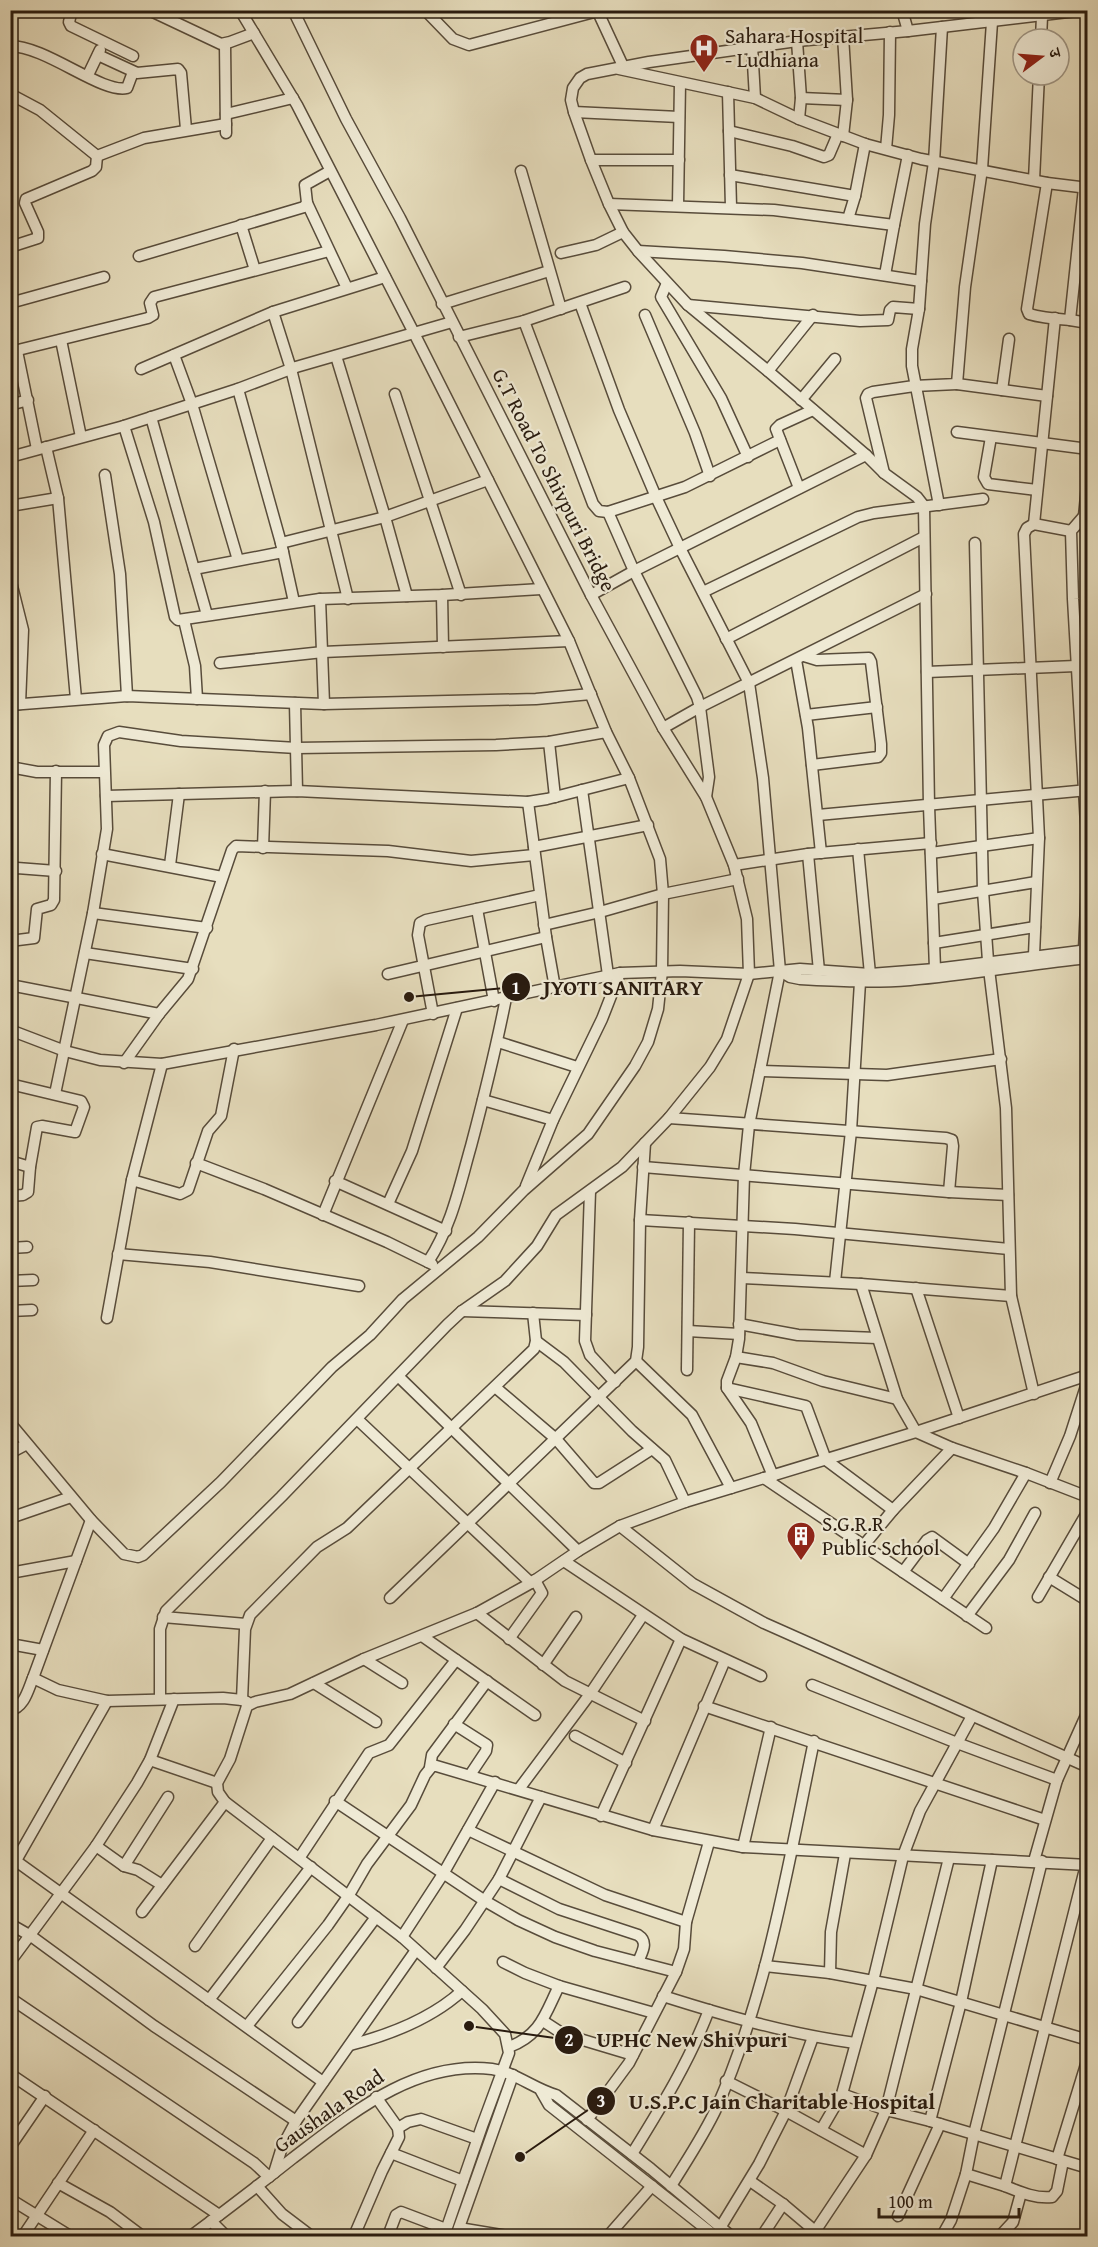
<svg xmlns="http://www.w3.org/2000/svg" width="1098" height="2247" viewBox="0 0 1098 2247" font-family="'Gentium Book Plus','Noto Serif Devanagari',serif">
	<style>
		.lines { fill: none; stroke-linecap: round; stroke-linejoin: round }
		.minor-casing { stroke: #584c3b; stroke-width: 13 }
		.minor { stroke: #efead5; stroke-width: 10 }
		.labels { text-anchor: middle; stroke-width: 4.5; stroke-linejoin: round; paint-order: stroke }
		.poi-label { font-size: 21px; fill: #291b0f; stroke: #efead5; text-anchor: start }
		.street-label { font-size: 21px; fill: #291b0f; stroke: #efead5 }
		.leader { fill: none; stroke: #291b0f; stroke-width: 2 }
		.callout-dot { fill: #291b0f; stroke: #efead5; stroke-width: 2 }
		.mark-label { font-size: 18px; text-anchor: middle; font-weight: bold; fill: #fff }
		.callout-label { font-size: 22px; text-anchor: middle; font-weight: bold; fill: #291b0f; stroke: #efead5; stroke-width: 4.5; stroke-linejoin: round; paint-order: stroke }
	</style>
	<rect width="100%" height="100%" fill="#e7debe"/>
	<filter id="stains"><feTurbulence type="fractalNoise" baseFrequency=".00333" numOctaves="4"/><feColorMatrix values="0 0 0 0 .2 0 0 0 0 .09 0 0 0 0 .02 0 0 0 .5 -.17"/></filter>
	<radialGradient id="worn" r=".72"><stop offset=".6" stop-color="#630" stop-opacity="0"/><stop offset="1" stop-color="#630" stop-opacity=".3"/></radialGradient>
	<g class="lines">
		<!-- minor casing -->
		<g class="minor-casing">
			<g id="minor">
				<polyline points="72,10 69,22 71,26 133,56"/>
				<polyline points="149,10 221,44 230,42 254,33"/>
				<polyline points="425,10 453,39 469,45 598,11"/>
				<polyline points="597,10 623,66"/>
				<polyline points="902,10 908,31"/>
				<polyline points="843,36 847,100 843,136"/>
				<polyline points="1041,39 1042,16"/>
				<polyline points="797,41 801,98 799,119"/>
				<polyline points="225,44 226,133"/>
				<path d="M 10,46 C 46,46 102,94 127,88 L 133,72"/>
				<polyline points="752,46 755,98"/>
				<polyline points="98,55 137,73 178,69 181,73 186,129"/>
				<polyline points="619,69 755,98 799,119 865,144 921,159 1047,183 1088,188"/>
				<polyline points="88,75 100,50"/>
				<polyline points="728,92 731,207"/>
				<polyline points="10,94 40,110 97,156 144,138 226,124"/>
				<polyline points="801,98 847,100"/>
				<polyline points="574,112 679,117"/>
				<polyline points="226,114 293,98"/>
				<polyline points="729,131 792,146 824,157 829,155 838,134"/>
				<polyline points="886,149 889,115 890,32"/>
				<polyline points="591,160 679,160"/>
				<polyline points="521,171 561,309"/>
				<polyline points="730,175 855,196"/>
				<polyline points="1034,180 1039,75"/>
				<path d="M 1047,183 L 1027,309 L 1029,314 C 1042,318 1057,319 1070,320 L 1084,188"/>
				<polyline points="307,203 347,288"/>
				<polyline points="609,204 774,210 894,225 908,155"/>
				<polyline points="678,205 680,83"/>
				<polyline points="848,219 855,196 865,144"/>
				<polyline points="241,225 255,270"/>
				<polyline points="10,247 38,238 38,232 25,203 26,199 92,171 96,167 97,156"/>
				<polyline points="638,251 724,256 802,263 921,281"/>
				<polyline points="561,253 596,245 623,232"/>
				<polyline points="139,256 304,207 307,203 305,185 330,171"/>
				<polyline points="885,275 894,225"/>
				<polyline points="667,283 661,297 721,398 748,457"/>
				<polyline points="10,303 104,277"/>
				<polyline points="580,303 619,410 656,497 680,548 749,683 763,778 780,971 749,1125 744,1175 739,1339 736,1357 727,1381 727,1388 751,1423 773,1476"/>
				<polyline points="442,304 549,271"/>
				<polyline points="688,305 860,321 888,320 890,310 893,307 919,309"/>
				<polyline points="273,312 291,369 348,599"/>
				<polyline points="645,315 695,433 710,476"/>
				<polyline points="1070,320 1088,323"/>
				<polyline points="524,321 593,504 599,511 608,512 685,487 780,440"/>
				<polyline points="459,337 524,321 625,287"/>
				<polyline points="61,340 81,437"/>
				<polyline points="17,351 37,449"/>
				<polyline points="10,352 148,318 153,315 150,303 154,297 329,251"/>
				<polyline points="174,355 192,404 238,560"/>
				<polyline points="336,356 385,517 407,596"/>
				<polyline points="141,369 273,312 385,277"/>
				<polyline points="768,371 813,315"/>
				<polyline points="957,384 1047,396"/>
				<polyline points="238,389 281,543 294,602"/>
				<polyline points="1002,390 1009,339"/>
				<polyline points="395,394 461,595"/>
				<polyline points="801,400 835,359"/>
				<polyline points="10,405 28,400"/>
				<polyline points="151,417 207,615"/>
				<polyline points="124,426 154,522 175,617 178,620 320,599 442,595 541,589"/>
				<polyline points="957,432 1088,449"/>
				<polyline points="991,437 984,477 988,484 1037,490"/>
				<polyline points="46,447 58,498 76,699"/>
				<polyline points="10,457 124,426 238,389 296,367 452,322"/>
				<polyline points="884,473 866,398 868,394 873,392 914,386 957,384 965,287 982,169 992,22"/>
				<polyline points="105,475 120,574 127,696"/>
				<polyline points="1088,476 1084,516 1088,519"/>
				<polyline points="799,488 776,429 780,425 813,410"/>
				<polyline points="939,505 912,366 912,349 919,309 925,224 934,162 942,27"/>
				<polyline points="10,506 58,498"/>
				<polyline points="608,512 634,571 697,697 700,707 709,777 706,797"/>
				<polyline points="1034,524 1055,318"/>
				<polyline points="281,543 385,517 488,480"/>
				<polyline points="975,543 983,891 988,961 1006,1108 1011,1296 1034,1394"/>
				<polyline points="194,569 283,552"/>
				<polyline points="10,578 23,630 20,704"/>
				<polyline points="703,592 858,517 874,513 983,499"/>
				<polyline points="442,595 443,647"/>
				<polyline points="591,595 634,571 866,455"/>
				<polyline points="320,599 324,704"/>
				<polyline points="184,620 195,666 197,699"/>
				<polyline points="726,639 924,537"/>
				<polyline points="804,656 817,660 869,658 871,662 881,744 881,753 878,757 812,765"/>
				<polyline points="796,660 808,728 821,853"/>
				<polyline points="220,663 323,652 569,641"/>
				<polyline points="927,672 1076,666"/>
				<polyline points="295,703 297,791"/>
				<polyline points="10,705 127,696 324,704 536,699 591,694"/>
				<polyline points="806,715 877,707"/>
				<polyline points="663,728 700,707 926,594"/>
				<polyline points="549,742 555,797"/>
				<polyline points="10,767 37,772 104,772"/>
				<polyline points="582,790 608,975"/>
				<polyline points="106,796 297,791 528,802 547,799 629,778"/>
				<polyline points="528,802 546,937 555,988"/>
				<polyline points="818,815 1088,790"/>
				<polyline points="534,847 648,825"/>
				<polyline points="263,848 265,791"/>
				<polyline points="858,849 870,974"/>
				<polyline points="931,853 1039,838"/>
				<polyline points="102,854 222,877"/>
				<polyline points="808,854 819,971"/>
				<polyline points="170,865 179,794"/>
				<polyline points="734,865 808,854 931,843"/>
				<polyline points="10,869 17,868 56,871"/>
				<polyline points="933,899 1036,882"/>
				<polyline points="477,909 494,1001"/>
				<polyline points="93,913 207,928"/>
				<polyline points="544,925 600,912 663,894 738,879"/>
				<polyline points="10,941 34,938 37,909 51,905 54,900 56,771"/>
				<polyline points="934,943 1035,927"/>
				<polyline points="1084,950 1087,881 1086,825 1073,599 1071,531 1084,516"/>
				<polyline points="85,953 193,969"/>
				<polyline points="1034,955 1039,838 1024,534 1027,528 1034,524 1071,531"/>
				<polyline points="935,969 929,806 924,506 917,497 884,473 866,455 768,371 688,305 638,251 623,232 609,204 591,160 574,112 571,100 573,88 580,78 587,74 649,62 797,41 908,31 1085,10"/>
				<path d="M 780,971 L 790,977 L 800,979 C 836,981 873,983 910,980 C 969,975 1028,964 1088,958"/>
				<polyline points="388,974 546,937"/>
				<polyline points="10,985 159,1014"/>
				<polyline points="433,1014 418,935 420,923 426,920 540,895"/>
				<polyline points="10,1030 65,1051 100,1060 162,1064 376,1025 620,973 680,971 749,974 800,969 870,974 935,969 1088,950"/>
				<polyline points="498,1042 577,1067"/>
				<polyline points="124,1063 159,1014 188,979 232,850 236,846 388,851 471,861 534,855"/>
				<polyline points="760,1071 887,1075 1001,1059"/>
				<polyline points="10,1084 81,1101 84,1107 75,1132 42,1126 37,1127 30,1167 28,1192 23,1195 10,1196"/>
				<polyline points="55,1094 93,913 107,829 104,745 108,736 119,732 181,741 297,748 496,745 549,742 606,732"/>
				<polyline points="483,1100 553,1120"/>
				<polyline points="669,1118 946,1138 952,1140 953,1146 949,1192"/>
				<polyline points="10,1161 30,1167"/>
				<polyline points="196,1163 264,1189 387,1242 432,1264"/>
				<polyline points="643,1167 949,1192 1008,1195"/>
				<polyline points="132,1180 180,1194 188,1190 208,1131 221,1116 234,1049"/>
				<polyline points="335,1181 446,1231"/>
				<polyline points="526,1186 553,1120 602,1019 620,973"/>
				<polyline points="590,1191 585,1341 590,1355 615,1382"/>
				<polyline points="388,1204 412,1151 457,1008"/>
				<polyline points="323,1215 403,1020"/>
				<polyline points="640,1220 795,1229 1009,1249"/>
				<polyline points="10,1248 27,1247"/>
				<polyline points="118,1254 210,1262 359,1286"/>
				<path d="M 428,1262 C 452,1225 459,1188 471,1146 C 484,1097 496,1048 506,998"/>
				<polyline points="742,1278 861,1284 1011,1296"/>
				<polyline points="10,1281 33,1280"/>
				<polyline points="835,1282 851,1131 860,982"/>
				<polyline points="861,1284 897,1399 916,1432 952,1448 1026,1473 1088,1497"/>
				<polyline points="916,1288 959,1418"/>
				<polyline points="10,1311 32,1310"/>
				<polyline points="462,1311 586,1315"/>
				<polyline points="107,1318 132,1180 162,1064"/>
				<polyline points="739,1324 798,1335 877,1338"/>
				<polyline points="688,1331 739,1334"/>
				<polyline points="536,1341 564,1362 632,1431 665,1460 685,1502"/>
				<polyline points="736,1357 773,1363 823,1381 897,1399"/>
				<polyline points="636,1361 692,1415 731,1488"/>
				<polyline points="687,1370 689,1222"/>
				<polyline points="399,1377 578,1551"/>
				<polyline points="495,1387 556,1439 594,1483 599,1483 652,1449"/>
				<polyline points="727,1388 806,1406 826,1460 893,1510"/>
				<polyline points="357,1419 531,1583"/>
				<polyline points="10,1423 91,1520 124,1554 138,1557 143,1555 221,1482 332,1367 370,1335 403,1299 478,1237 524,1190 588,1134 635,1066 648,1042 658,1009 662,971 663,894 660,859 629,778 606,732 569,641 414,333 297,105 240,10"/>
				<polyline points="10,1453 27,1444"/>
				<polyline points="764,1478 986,1628"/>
				<polyline points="1050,1483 1070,1436 1088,1380"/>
				<polyline points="10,1518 71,1497"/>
				<polyline points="620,1526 693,1584 764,1623 1088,1767"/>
				<polyline points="864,1545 893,1510 952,1448"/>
				<polyline points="564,1561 681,1639 761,1676"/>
				<polyline points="903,1572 927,1540 932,1537 969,1564"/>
				<polyline points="10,1573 76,1561"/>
				<polyline points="1049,1577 1088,1601"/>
				<polyline points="1038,1597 1088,1511"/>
				<polyline points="390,1598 636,1361 638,1347 640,1220 645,1143"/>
				<polyline points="943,1599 994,1528 1026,1473"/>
				<polyline points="477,1613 565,1681 645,1721"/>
				<polyline points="967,1616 1009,1560 1035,1513"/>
				<polyline points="163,1617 246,1624"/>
				<polyline points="422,1636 535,1715"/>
				<polyline points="509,1639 542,1593 535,1580"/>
				<polyline points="10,1644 43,1650"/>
				<polyline points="364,1659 402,1683"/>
				<polyline points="543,1665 576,1617"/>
				<polyline points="33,1678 58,1690 107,1701 223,1698 242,1700 247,1702"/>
				<polyline points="314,1683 376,1722"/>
				<polyline points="812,1685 957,1743 1057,1780"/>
				<polyline points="160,1699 160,1629 166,1611 281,1497 447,1325 462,1311 505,1281 537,1246 556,1215 622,1167 669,1118 710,1067 727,1039 749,974 747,919 734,865 706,797 663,728 591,595 400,218 346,119 293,10"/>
				<polyline points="242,1700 245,1629 250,1615 317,1547 347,1528 534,1349 536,1341 533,1313"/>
				<polyline points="704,1706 1045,1820"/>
				<path d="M 10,1710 C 24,1708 28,1690 33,1678 L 91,1520"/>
				<polyline points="454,1724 487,1745 486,1751 470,1775"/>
				<polyline points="575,1736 626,1763"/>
				<polyline points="150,1760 217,1783"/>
				<polyline points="430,1767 432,1755 487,1681"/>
				<polyline points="519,1789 590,1694 643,1615"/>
				<polyline points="335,1801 485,1901 518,1920 555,1937 595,1951 676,1972"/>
				<polyline points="601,1816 681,1639"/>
				<polyline points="468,1830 605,1895 686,1922"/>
				<polyline points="653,1830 725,1660"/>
				<polyline points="96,1846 124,1866 138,1870 162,1885"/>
				<polyline points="743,1847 771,1727"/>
				<polyline points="300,1857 369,1753 389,1745 456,1660"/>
				<polyline points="16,1861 323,2082"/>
				<polyline points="1034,1861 1057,1780 1088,1711"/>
				<polyline points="1042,1861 974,2134 966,2174 1005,2186 1088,1857"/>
				<polyline points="124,1866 168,1797"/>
				<polyline points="10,1871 107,1701"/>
				<path d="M 499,1879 L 559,1909 L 638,1935 C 649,1942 642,1952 638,1962"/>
				<polyline points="142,1912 225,1802"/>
				<polyline points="10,1924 31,1936 154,2026 296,2121"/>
				<polyline points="402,1937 443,1874 495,1782"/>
				<polyline points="195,1946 272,1838"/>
				<polyline points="10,1962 96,1846 137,1783 150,1760 174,1699"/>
				<polyline points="503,1962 525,1973 559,1986"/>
				<polyline points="765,1966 830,1973 916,1989 1088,2040"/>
				<polyline points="436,1968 465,1930 499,1879 541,1797"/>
				<polyline points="830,1973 831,1932 845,1854"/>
				<path d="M 663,1996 C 726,2016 789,2034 855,2043"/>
				<polyline points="10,1998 254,2163 269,2177"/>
				<polyline points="209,2000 311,1867"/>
				<polyline points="543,2021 563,2034 633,2055"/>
				<polyline points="298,2022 376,1917"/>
				<polyline points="247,2026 328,1925 349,1895 367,1864 411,1805 425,1775 433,1765 653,1830 743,1847 1088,1865"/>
				<path d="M 350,2045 C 389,2035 431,2019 462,1991"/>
				<path d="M 509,2047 C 541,2035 545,2014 559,1986 L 654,2013"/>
				<polyline points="10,2074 219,2215"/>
				<polyline points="726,2081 786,2111 866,2155"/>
				<polyline points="541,2091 549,2105 715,2236"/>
				<polyline points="842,2094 886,2110 930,2121 1088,2168"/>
				<polyline points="587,2120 629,2063 676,1972 684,1949 686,1922 709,1842"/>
				<polyline points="930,2121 961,2002 992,1860"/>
				<polyline points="398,2128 408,2122 421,2119 477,2139"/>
				<polyline points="821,2130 842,2094 873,1981 903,1856 920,1811 972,1716"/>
				<polyline points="10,2147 45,2096"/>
				<polyline points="391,2153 463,2181"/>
				<path d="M 632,2154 C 661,2107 689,2062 709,2010"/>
				<polyline points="1057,2159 1088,2058"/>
				<polyline points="274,2173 282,2147 296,2121 416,1950"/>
				<polyline points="750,2181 783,2204 815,2231"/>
				<polyline points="58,2183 110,2212 142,2236"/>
				<polyline points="257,2186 282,2214 311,2236"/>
				<path d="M 671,2186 C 687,2160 704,2135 717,2107 C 768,1991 788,1865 814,1741"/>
				<path d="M 1005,2186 C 1020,2192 1036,2199 1052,2197 L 1057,2191 L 1063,2161"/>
				<polyline points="10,2199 70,2236"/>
				<polyline points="898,2216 940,2124"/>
				<polyline points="211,2221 226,2236"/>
				<polyline points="459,2228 507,2236"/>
				<polyline points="720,2228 759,2164 786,2111 813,2037"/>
				<polyline points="23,2236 94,2130"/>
				<path d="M 191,2236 C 225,2211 259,2185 293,2158 C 351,2114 414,2060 492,2069 C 515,2072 534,2089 556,2095 L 651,2169 L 731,2236"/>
				<polyline points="354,2236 382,2171 399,2137 398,2128 376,2097"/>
				<polyline points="388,2236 396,2215 401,2212 446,2229"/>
				<polyline points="444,2236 482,2126 509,2053 505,2034 482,2009 402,1937 225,1802 218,1792 217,1783 230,1759 247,1706 255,1702 290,1694 364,1659 477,1613 531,1583 578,1551 620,1526 685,1502 916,1432 1088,1375"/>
				<polyline points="456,2236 513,2075"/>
				<polyline points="608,2236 652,2186"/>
				<polyline points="762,2236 783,2204"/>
				<polyline points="812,2236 866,2155 886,2110 949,1858"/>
				<polyline points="942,2236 951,2220 966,2174"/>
				<polyline points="1000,2236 1013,2222 1021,2193"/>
			</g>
		</g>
		<!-- minor -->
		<use href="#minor" class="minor"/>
	</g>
	<!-- icons -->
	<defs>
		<g id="hospital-pin" transform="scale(1.5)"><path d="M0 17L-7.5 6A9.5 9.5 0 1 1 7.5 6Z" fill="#8f2418" stroke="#efead5"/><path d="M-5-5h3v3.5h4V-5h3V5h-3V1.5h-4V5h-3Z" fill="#fff"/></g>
		<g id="building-pin" transform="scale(1.5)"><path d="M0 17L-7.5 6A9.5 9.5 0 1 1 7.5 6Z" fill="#8f2418" stroke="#efead5"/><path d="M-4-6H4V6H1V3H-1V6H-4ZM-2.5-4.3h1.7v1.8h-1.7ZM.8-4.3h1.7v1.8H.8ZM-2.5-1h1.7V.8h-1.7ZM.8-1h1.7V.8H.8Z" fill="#fff"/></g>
	</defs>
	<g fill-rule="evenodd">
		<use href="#hospital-pin" x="704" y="48"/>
		<use href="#building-pin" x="801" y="1536"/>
	</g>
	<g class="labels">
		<!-- poi labels -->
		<g class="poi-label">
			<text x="725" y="43">Sahara Hospital<tspan x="725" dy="24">- Ludhiana</tspan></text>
			<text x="822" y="1531">S.G.R.R<tspan x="822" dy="24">Public School</tspan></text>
		</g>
		<!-- street labels -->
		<g class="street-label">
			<text transform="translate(554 480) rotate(63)" y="7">G.T Road To Shivpuri Bridge</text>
			<text transform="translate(329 2111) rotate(-35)" y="7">Gaushala Road</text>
		</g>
	</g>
	<!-- callouts -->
	<path class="leader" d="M409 997L516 987M469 2026L569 2040M520 2157L601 2101"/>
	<g class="callout-dot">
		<circle cx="409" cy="997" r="6"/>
		<circle cx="469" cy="2026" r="6"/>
		<circle cx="520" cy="2157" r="6"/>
		<circle cx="516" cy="987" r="15"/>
		<circle cx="569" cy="2040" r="15"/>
		<circle cx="601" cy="2101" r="15"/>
	</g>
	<g class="mark-label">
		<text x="516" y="994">1</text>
		<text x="569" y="2046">2</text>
		<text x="601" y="2107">3</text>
	</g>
	<g class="callout-label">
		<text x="623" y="995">JYOTI SANITARY</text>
		<text x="692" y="2047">UPHC New Shivpuri</text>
		<text x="782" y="2109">U.S.P.C Jain Charitable Hospital</text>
	</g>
	<!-- margin -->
	<rect width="1098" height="2247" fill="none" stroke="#e7debe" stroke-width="36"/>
	<rect x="12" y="12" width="1074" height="2223" fill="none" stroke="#291b0f" stroke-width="3"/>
	<rect x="18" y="18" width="1062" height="2211" fill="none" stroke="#291b0f" stroke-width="1.5"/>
	<!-- north arrow -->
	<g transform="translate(1041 57) rotate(74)"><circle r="28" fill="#efead5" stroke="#a09786" stroke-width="1.5"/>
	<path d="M0-4.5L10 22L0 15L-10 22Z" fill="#8f2418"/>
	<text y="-9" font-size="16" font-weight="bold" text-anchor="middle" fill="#291b0f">उ</text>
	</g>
	<!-- scale -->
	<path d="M879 2208v9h140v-9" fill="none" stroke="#291b0f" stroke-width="3"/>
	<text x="888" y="2208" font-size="18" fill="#291b0f" stroke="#efead5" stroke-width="4.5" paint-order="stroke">100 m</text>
	<rect width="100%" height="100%" filter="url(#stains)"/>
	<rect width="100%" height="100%" fill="url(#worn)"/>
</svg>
